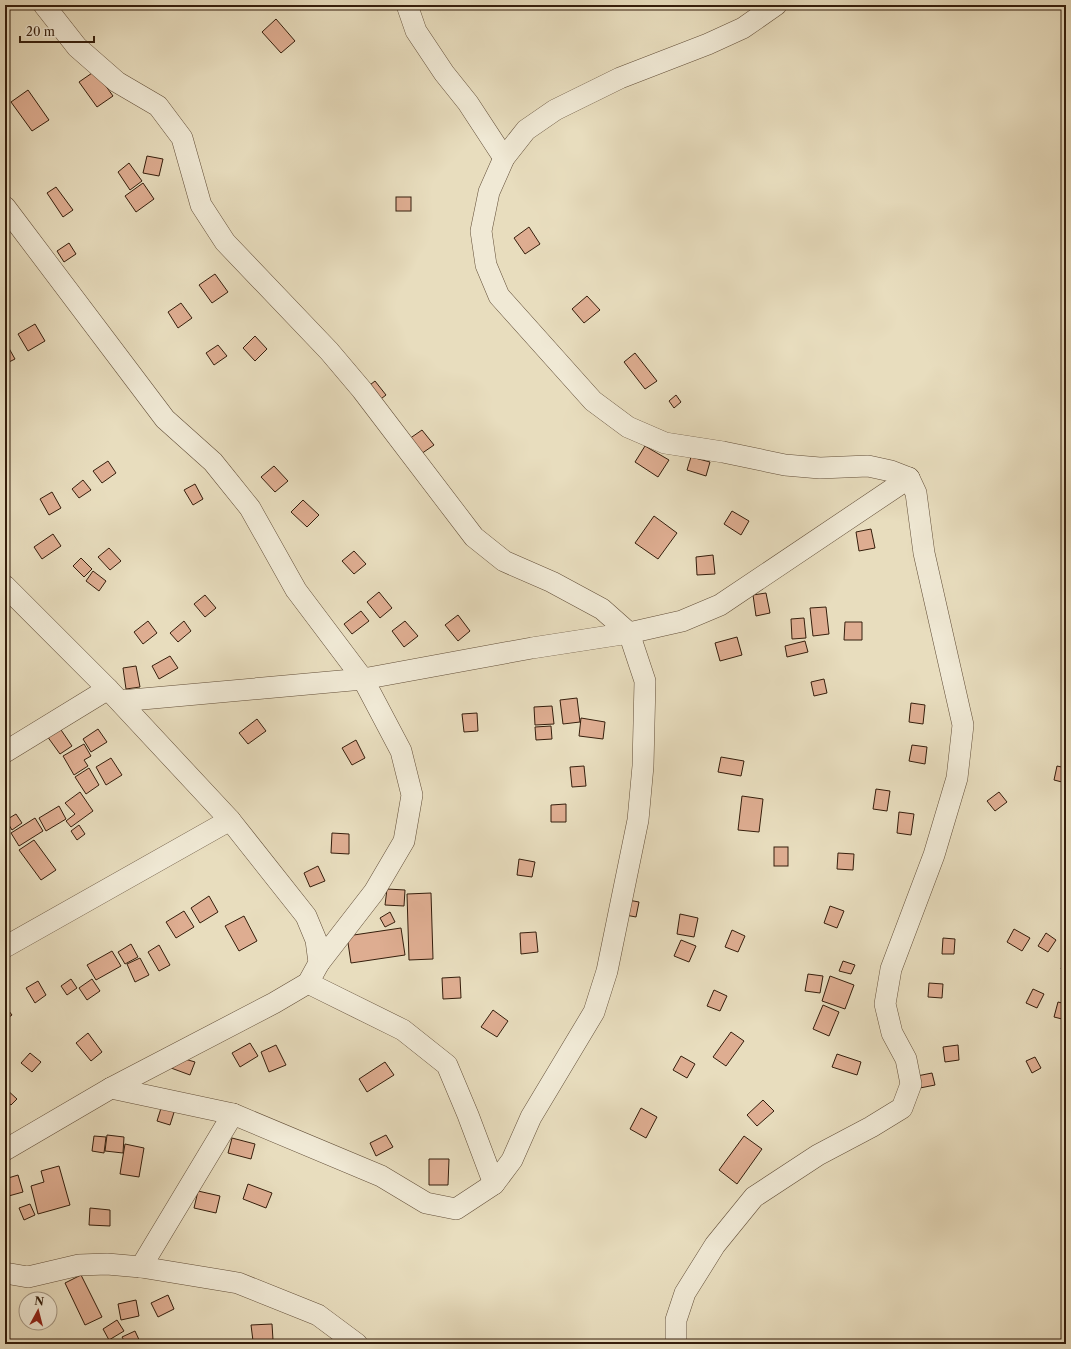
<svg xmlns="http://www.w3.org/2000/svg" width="1071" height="1349" viewBox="0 0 1071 1349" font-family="'Libre Caslon Text',serif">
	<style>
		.building { fill: #dead91; stroke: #351e0c }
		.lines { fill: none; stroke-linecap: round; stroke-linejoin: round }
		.street-casing { stroke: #624e38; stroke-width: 22 }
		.street { stroke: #f0e9d5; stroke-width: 21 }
	</style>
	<rect width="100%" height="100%" fill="#e8ddbe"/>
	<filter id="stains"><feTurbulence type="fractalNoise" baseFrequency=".005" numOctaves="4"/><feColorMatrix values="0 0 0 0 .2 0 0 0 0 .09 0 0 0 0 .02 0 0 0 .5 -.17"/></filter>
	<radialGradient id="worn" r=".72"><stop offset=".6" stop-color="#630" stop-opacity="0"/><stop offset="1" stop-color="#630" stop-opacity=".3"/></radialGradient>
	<!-- building -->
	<g class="building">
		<polygon points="341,5 349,5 344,9"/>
		<polygon points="276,19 295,41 281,53 262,32"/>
		<polygon points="95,71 113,96 97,107 79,82"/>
		<polygon points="28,90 49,120 32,131 11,102"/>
		<polygon points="147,156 163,159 159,176 143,173"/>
		<polygon points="129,163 142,181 130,190 118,172"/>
		<polygon points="143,183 154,199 136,212 125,196"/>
		<polygon points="56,187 73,210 63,217 47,193"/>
		<rect x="396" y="197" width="15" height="14"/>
		<polygon points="529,227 540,244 525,254 514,238"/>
		<polygon points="69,243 76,254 64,262 57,251"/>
		<polygon points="215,274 228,292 212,303 199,285"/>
		<polygon points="587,296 600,310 584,323 572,309"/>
		<polygon points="181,303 192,318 178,328 168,312"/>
		<polygon points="35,324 45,341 28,351 18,334"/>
		<polygon points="255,336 267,349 255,361 243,348"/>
		<polygon points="6,343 15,359 5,364 5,344"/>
		<polygon points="218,345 227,356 214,365 206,353"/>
		<polygon points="635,353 657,381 645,389 624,362"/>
		<polygon points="375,381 386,395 377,402 366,388"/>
		<polygon points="676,395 681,402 674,408 669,401"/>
		<polygon points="422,430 434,445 421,454 409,439"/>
		<polygon points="645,446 669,460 658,477 635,462"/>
		<polygon points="691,457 710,462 706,476 687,470"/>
		<polygon points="108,461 116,473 102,483 93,471"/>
		<polygon points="274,466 288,481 275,492 261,477"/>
		<polygon points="83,480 91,490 79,498 72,489"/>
		<polygon points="195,484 203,499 193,505 184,490"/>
		<polygon points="52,492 61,508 49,515 40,499"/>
		<polygon points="303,500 319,515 307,527 291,512"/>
		<polygon points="732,511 749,521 741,535 724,524"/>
		<polygon points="654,516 677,533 658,559 635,543"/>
		<polygon points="871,529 875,548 859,551 856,532"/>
		<polygon points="53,534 61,546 42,559 34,547"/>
		<polygon points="109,548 121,561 110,570 98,557"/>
		<polygon points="354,551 366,564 354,574 342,561"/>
		<polygon points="713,555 715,574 697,575 696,557"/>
		<polygon points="81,558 92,569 84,577 73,566"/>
		<polygon points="93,571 106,581 99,591 86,581"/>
		<polygon points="379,592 392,608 380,618 367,602"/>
		<polygon points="766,593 770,613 756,616 753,595"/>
		<polygon points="205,595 216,608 205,617 194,604"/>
		<polygon points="826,607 829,634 813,636 810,608"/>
		<polygon points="361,611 369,621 352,634 344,624"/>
		<polygon points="458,615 470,631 458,641 445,625"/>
		<polygon points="804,618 806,638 792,639 791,619"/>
		<polygon points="148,621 157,633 143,644 134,632"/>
		<polygon points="184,621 191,631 178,642 170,633"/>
		<polygon points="405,621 418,636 404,647 392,631"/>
		<polygon points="845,622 862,622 862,640 844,640"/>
		<polygon points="737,637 742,655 720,661 715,643"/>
		<polygon points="805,641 808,652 787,657 785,646"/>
		<polygon points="170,656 178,668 159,679 152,666"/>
		<polygon points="136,666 140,687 126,689 123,668"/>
		<polygon points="824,679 827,693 814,696 811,682"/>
		<polygon points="577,698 580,722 563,724 560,700"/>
		<polygon points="911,703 925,705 923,724 909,722"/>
		<polygon points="552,706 554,724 535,725 534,707"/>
		<polygon points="477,713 478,731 464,732 462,714"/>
		<polygon points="581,718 605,722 603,739 579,736"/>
		<polygon points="257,719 266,731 248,744 239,733"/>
		<polygon points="551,726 552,739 536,740 535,727"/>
		<polygon points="59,727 72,746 60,754 47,736"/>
		<polygon points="98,729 107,742 91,752 83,739"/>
		<polygon points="356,740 365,758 352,765 342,748"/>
		<polygon points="84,744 91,756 84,760 88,766 74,775 63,756"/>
		<polygon points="912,745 927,747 925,764 909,761"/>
		<polygon points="721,757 744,761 741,776 718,772"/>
		<polygon points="111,758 122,775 106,785 96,767"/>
		<polygon points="584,766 586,786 572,787 570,767"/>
		<polygon points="1057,766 1066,768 1066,783 1054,780"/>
		<polygon points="89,768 99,785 86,794 75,777"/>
		<polygon points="876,789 890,791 887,811 873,809"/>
		<polygon points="80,792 93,811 71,827 66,821 75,814 65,803"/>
		<polygon points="999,792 1007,802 995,811 987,801"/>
		<polygon points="742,796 763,799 759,832 738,830"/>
		<polygon points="566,804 566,822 551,822 551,805"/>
		<polygon points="59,806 66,819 46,831 39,818"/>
		<polygon points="899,812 914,814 911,835 897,833"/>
		<polygon points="16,814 22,823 12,830 6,820"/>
		<polygon points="35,818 43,831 19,846 11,833"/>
		<polygon points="79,825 85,834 77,840 71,831"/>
		<polygon points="332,833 349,834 349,854 331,853"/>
		<polygon points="34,840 56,870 41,880 19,850"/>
		<rect x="774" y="847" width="14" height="19"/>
		<polygon points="838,853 854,854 853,870 837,869"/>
		<polygon points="519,859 535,862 532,877 517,875"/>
		<polygon points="318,866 325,881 310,887 304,873"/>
		<polygon points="387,889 405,890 404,906 385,905"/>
		<polygon points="431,893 433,959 409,960 407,894"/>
		<polygon points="209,896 218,912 200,923 191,908"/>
		<polygon points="623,899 639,902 636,917 620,914"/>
		<polygon points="830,906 844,911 837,928 824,923"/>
		<polygon points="184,911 194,927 176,938 166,922"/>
		<polygon points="390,912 395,922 385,927 380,918"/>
		<polygon points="680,914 698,918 694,937 677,934"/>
		<polygon points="244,916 257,941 239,951 225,926"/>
		<polygon points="401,928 405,955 351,963 347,936"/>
		<polygon points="1014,929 1030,938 1022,951 1007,942"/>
		<polygon points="732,930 745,936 738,952 725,947"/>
		<polygon points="536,932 538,952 521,954 520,933"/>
		<polygon points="1046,933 1056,940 1048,952 1038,946"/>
		<polygon points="943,938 955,939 954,954 942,954"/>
		<polygon points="681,940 696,946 689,962 674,956"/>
		<polygon points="131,944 138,957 125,964 118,952"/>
		<polygon points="159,945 170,965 159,971 148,952"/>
		<polygon points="112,951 121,966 96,980 87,965"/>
		<polygon points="1066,957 1066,971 1061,969"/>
		<polygon points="140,958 149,975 135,982 127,964"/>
		<polygon points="843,961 855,965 851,974 839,971"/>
		<polygon points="808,974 823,976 820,993 805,991"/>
		<polygon points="830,976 854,985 845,1009 822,1001"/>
		<polygon points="460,977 461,998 443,999 442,978"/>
		<polygon points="71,979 77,988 67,995 61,986"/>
		<polygon points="92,979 100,991 87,1000 79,988"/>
		<polygon points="38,981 46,995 35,1003 26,988"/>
		<polygon points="929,983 943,984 942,998 928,997"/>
		<polygon points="1033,989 1044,994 1037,1008 1026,1003"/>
		<polygon points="714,990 727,996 720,1011 707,1006"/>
		<polygon points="1058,1002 1066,1004 1066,1020 1054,1017"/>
		<polygon points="823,1005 839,1012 829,1036 813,1029"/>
		<polygon points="5,1006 12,1015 5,1020"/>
		<polygon points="493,1010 508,1021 497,1037 481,1027"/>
		<polygon points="731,1032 744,1041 726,1066 713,1057"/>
		<polygon points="88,1033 102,1052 91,1061 76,1043"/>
		<polygon points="250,1043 258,1056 240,1067 232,1053"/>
		<polygon points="276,1045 286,1065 269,1072 261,1052"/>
		<polygon points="958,1045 959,1060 945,1062 943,1047"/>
		<polygon points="30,1053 41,1062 32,1072 21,1063"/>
		<polygon points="837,1054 861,1062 857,1075 832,1067"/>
		<polygon points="175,1056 195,1062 190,1075 171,1068"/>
		<polygon points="681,1056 695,1064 687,1078 673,1070"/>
		<polygon points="1035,1057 1041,1068 1032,1073 1026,1061"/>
		<polygon points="385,1062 394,1075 367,1092 359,1079"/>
		<polygon points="932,1073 935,1085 920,1088 917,1076"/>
		<polygon points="5,1088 17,1099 11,1105 5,1100"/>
		<polygon points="763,1100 774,1111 757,1126 747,1115"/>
		<polygon points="163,1102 176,1106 170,1125 157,1121"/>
		<polygon points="641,1108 657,1117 646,1138 630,1129"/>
		<polygon points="107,1135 124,1137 123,1153 105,1151"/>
		<polygon points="386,1135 393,1147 376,1156 370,1143"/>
		<polygon points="94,1136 106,1137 104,1153 92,1151"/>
		<polygon points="744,1136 762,1149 737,1184 719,1170"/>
		<polygon points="232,1138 255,1144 251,1159 228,1153"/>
		<polygon points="125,1144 144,1148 139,1177 120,1174"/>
		<polygon points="429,1159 449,1159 448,1185 429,1185"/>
		<polygon points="59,1166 70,1205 38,1214 31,1186 44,1182 41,1171"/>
		<polygon points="18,1175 23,1192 5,1197 5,1179"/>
		<polygon points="248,1184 272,1193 266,1208 243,1199"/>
		<polygon points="198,1191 220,1196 216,1213 194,1208"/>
		<polygon points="30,1204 35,1215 24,1220 19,1208"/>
		<polygon points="90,1208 110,1210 110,1226 89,1225"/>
		<polygon points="81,1275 102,1317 85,1325 65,1283"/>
		<polygon points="168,1295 174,1309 158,1317 151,1303"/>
		<polygon points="136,1300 139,1316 121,1320 118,1304"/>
		<polygon points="5,1320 9,1331 5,1332"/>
		<polygon points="117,1320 124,1331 109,1340 103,1329"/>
		<polygon points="272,1324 273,1340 253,1341 251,1325"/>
		<polygon points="135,1331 141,1344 126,1344 122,1337"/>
	</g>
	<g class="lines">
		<!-- street casing -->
		<g class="street-casing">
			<g id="street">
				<polyline points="44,5 77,47 117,82 158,106 182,138 201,205 225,242 329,351 362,390 474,537 504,561 552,582 602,609 629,633 645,681 643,766 638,820 607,971 594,1012 531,1117 512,1160 494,1184 456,1209 426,1203 381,1176 233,1114 111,1088"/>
				<polyline points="407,5 416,31 444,73 468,103 504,158"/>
				<polyline points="5,207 165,419 213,462 250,508 296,590 363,679 401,751 412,795 404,841 374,892 319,963"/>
				<polyline points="5,586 108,689 230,820 306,916 316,940 319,963 308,983 274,1003 111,1088 5,1150"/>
				<polyline points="120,701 363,679 532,648 629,633 682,621 720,605 909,478"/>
				<polyline points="5,752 108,689"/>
				<polyline points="5,947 230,820"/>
				<polyline points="308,983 403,1030 447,1065 468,1115 494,1184"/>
				<polyline points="141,1267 233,1114"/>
				<polyline points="5,1273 28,1277 79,1265 107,1264 141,1267 238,1283 318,1315 357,1344"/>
				<polyline points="676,1344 676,1320 685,1293 715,1245 754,1197 818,1155 871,1127 902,1108 911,1084 906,1059 892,1033 885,1004 891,969 934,855 957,778 963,725 924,553 916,493 909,478 891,471 868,466 820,468 785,465 723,452 665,443 628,427 593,401 499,296 486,265 481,231 489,192 504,158 526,130 555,110 620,78 708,44 743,28 776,5"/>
			</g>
		</g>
		<!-- street -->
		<use href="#street" class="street"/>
	</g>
	<!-- margin -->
	<rect width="1071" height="1349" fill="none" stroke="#e8ddbe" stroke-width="20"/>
	<rect x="6" y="6" width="1059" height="1337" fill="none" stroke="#351e0c" stroke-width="2"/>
	<rect x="10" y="10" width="1051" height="1329" fill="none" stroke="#351e0c"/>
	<!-- north arrow -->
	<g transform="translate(38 1311) rotate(7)"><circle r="19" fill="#f0e9d5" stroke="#a59885"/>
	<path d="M0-3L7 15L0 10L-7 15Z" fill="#8f2418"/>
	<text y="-6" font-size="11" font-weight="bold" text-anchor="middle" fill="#351e0c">N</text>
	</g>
	<!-- scale -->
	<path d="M20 36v6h74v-6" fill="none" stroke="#351e0c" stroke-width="2"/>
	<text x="26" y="36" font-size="12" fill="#351e0c" stroke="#f0e9d5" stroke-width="3" paint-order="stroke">20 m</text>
	<rect width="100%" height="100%" filter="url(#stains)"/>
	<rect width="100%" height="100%" fill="url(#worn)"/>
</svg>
